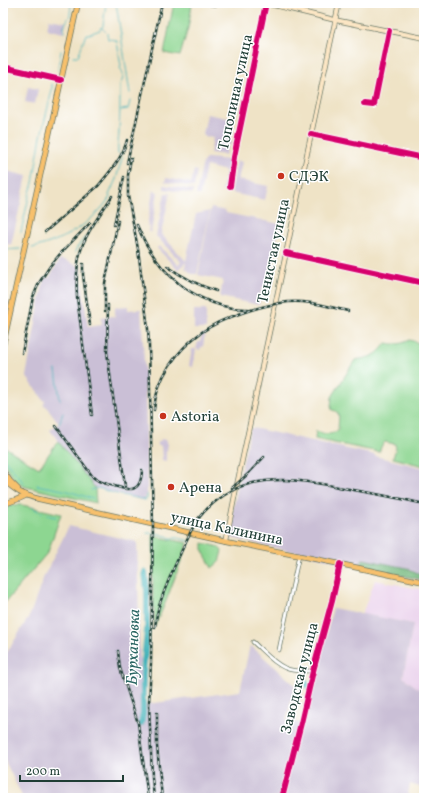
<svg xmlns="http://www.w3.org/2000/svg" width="427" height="801" viewBox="0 0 427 801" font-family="Vollkorn,serif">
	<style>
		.built { fill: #ead1ec }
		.industrial { fill: #cabfd6 }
		.green { fill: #8dd691; stroke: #568a62 }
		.forest { fill: #72b77b; stroke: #487a58 }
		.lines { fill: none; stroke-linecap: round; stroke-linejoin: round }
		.stream { stroke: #42b2b9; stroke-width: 1 }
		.river { stroke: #42b2b9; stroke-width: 6 }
		.street-casing { stroke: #687767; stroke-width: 4.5 }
		.secondary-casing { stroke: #687767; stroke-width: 5.5 }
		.primary-casing { stroke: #687767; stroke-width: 6 }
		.street { stroke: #fff; stroke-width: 3 }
		.secondary { stroke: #fce6c4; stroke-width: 4 }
		.primary { stroke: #f7c06c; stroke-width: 4.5 }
		.rail-casing { stroke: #1f3d34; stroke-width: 2.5 }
		.rail { stroke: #fff; stroke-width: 1; stroke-dasharray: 3; stroke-linecap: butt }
		.cycleway-casing { stroke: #fff; stroke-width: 8 }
		.cycleway { stroke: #d6006c; stroke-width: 6 }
		.poi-dot { fill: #c8321e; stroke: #fff; stroke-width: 1.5 }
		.labels { text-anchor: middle; stroke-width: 3; stroke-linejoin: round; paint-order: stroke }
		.street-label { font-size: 15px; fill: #1f3d34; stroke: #fff }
		.poi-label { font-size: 15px; fill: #1f3d34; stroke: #fff; text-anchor: start }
		.water-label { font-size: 16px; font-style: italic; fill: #2b6663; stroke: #fff }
	</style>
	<rect width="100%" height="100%" fill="#fff"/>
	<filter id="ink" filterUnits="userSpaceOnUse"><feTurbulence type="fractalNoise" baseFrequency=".025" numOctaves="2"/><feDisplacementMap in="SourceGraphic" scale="8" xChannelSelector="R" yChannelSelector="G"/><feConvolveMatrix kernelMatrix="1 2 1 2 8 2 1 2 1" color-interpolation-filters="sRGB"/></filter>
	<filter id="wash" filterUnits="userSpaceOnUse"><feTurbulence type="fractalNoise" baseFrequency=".012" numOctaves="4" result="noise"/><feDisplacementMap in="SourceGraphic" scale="16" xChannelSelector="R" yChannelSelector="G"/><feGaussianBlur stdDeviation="0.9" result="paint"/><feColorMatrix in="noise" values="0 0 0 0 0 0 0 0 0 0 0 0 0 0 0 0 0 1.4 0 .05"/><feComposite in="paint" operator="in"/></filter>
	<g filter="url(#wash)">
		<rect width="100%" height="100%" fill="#efe3c6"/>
		<!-- built -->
		<polygon class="built" points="375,580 424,590 424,693 403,677 413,624 362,614"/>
		<!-- industrial -->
		<g class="industrial">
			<polygon points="49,19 66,22 63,33 47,29"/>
			<polygon points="28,87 38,89 35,104 25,102"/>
			<polygon points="207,114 233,119 229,140 232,141 231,145 228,145 225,155 210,153 213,138 207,137 203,134"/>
			<polygon points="207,158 230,160 229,173 226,191 222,191 226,171 206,166 200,195 196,195 203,162"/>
			<polygon points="237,161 242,162 238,180 268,186 265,200 231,193"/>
			<polygon points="3,170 27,176 11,245 3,243"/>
			<polygon points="194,170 197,171 194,187 165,182 166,178 191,183"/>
			<polygon points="164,185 193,190 193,194 164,189"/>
			<polygon points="153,191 158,192 151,232 148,232 149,226 147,226"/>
			<polygon points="165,193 170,193 161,234 186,261 196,214 210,211 197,274 192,274 185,268 186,262 178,270 157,248 159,246 178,265 181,262 156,236"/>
			<polygon points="211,208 226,211 226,213 280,224 267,289 262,288 259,305 220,297 223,280 198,275"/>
			<polygon points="60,259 63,260 65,260 80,267 88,327 102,325 101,317 115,316 115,307 128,306 128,310 141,309 145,377 147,487 145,501 95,488 50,430 59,423 46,406 43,405 45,402 26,376 43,284 45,277 49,278"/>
			<rect x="194" y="310" width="12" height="19"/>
			<polygon points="202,334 205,334 203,347 201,347 200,350 196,349 193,367 189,366 192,349 196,349 198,342 200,342"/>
			<polygon points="253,428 375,455 375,456 424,468 424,581 363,568 359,566 231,538 228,534 250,429"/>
			<polygon points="161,439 167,440 167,443 168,443 167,451 166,452 166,461 162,460 161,446 158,446 158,442 160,442"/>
			<polygon points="69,526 137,542 141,705 240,691 250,645 295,685 286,720 303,724 333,608 413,624 403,677 424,693 424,788 410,784 407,798 23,798 3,757 3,659 30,615 44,576"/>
		</g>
		<!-- green -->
		<g class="green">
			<polygon points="174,3 191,3 192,4 188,28 180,56 164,53"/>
			<path d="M 410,340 L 424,345 L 424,466 L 393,458 L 396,448 L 395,444 L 385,442 L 382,445 L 379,452 L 315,439 L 316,431 C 324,434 331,436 338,430 L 339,415 L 336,411 L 332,410 L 331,406 L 332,397 L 355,360 C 371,357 376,357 386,343 C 396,345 401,344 410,340 Z"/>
			<polygon points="58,441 95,488 96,503 22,486 15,480 3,462 3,446 39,468"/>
			<polygon points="12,505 22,505 61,514 48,552 3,605 3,510"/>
			<polygon points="153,536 188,543 166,601 155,626 153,594"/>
			<path d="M 203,543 C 210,545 218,545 222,551 L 219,562 L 212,568 L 203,551 Z"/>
		</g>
		<!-- forest -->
		<path class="forest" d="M 363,559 L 407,568 L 424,576 L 424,580 L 362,568 C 360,564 361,562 363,559 Z"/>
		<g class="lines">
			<!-- stream -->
			<g class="stream">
				<polyline points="116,3 130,93"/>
				<path d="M 102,28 L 107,33 L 108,39 L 116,40 L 117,42 L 121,66 L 120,68 C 124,73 124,79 120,84 C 120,100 120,115 119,131 C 119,138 117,145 118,153 L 119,154"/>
				<polyline points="64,32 64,26 70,15 71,3"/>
				<polyline points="73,56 78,56 81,48 86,34 89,34 100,30 103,26 106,3"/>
				<polyline points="58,70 61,51"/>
				<polyline points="121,110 128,109 130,101"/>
				<polyline points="21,232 29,196 33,183 41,136 52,90 52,84"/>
				<path d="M 32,248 C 63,241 92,224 110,197 L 109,195 L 116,179 L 122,158 L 122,156"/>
				<polyline points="3,250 20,249"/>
				<polyline points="75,253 76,249 85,237"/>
				<polyline points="56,370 60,400"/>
				<polyline points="59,424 63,413"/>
				<polyline points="3,457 25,485"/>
				<polyline points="37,485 68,491 93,499"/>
				<polyline points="91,490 98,488 117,494 146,500 147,498 147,494"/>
				<path d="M 32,507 C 39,512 47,516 56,517"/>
				<polyline points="147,533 160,534 165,536 167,536 170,538 178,538 190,541"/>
			</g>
			<!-- river -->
			<g class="river">
				<polyline points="303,680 308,686"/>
				<polyline points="141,724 143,714 143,674 147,630 147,591 145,572"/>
			</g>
		</g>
	</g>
	<g filter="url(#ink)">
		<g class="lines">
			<!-- street casing -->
			<g class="street-casing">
				<g id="street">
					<polyline points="365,104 374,105 389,31"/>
					<polyline points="311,134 424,158"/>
					<polyline points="230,186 234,157 266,3"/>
					<path d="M 253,642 C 263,651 273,663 285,668 C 294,672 304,671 313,671"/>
					<polyline points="279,650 299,555"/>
				</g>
			</g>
			<!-- secondary casing -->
			<g class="secondary-casing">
				<g id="secondary">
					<polyline points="207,3 215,4 217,3"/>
					<polyline points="265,3 335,20 424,38"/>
					<polyline points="3,67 61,80"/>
					<polyline points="286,253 424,283"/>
					<polyline points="226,541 236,489 339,3"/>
					<polyline points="282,798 301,723 313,671 332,601 340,564"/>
				</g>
			</g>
			<!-- primary casing -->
			<g class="primary-casing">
				<g id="primary">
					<polyline points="3,345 78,3"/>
					<polyline points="3,471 10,481 18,489"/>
					<path d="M 3,479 C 15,491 23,495 39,499 L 236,543 L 340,564 L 424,582"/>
					<path d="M 3,505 C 10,501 18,500 25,496"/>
				</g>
			</g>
			<!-- street -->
			<use href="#street" class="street"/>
			<!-- secondary -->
			<use href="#secondary" class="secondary"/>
			<!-- primary -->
			<use href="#primary" class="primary"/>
			<!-- rail casing -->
			<g class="rail-casing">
				<g id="rail">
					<polyline points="131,158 128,175 128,196 138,249 148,329 149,345 153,525 151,663 149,703 152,777 154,798"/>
					<polyline points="127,163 162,3"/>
					<polyline points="114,225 124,177"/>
					<path d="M 137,225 C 143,240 152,255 162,267 C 182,291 216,310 248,309"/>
					<path d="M 45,232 L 98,186 C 109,173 123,157 127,140"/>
					<polyline points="83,264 83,275 90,325"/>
					<path d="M 167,266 C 182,277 198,285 216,291"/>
					<polyline points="108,305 107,352 125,486"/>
					<polyline points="105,311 105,283 118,221"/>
					<polyline points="22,353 33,297 39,283 50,266 60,254 90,223"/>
					<path d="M 154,410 C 156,378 177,350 202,332 C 223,317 262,305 288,302 C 308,300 329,307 348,311"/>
					<path d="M 92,415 L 77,297 C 76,280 76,261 83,244 C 90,227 102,212 112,196"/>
					<path d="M 56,426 L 93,477 C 98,482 104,483 111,485 C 129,491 141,494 142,470"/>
					<polyline points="232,488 248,474 264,457"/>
					<path d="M 155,627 C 156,619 157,611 160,603 C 166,585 174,567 182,550 C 188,538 193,523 203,513 C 215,500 232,488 249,484 C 283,475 320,483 354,490 C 376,494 398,498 420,503"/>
					<polyline points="118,651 120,668 138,723 148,798"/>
					<polyline points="157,713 157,746 162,798"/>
				</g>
			</g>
			<!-- rail -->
			<use href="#rail" class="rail"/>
			<!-- cycleway casing -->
			<g class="cycleway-casing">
				<g id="cycleway">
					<polyline points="3,67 61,80"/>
					<polyline points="365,104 374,105 389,31"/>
					<polyline points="311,134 424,158"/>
					<polyline points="230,186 234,157 266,3"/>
					<polyline points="286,253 424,283"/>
					<polyline points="282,798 301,723 313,671 332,601 340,564"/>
				</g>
			</g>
			<!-- cycleway -->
			<use href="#cycleway" class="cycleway"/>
		</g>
	</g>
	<!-- markers -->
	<g class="poi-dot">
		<circle cx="281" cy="176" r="4"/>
		<circle cx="163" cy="416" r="4"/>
		<circle cx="171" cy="487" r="4"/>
	</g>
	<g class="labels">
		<!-- street labels -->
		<g class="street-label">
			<text transform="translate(235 92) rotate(-78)" y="5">Тополиная улица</text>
			<text transform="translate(273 251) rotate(-78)" y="5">Тенистая улица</text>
			<text transform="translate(227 528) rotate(12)" y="5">улица Калинина</text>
			<text transform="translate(299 678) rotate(-76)" y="5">Заводская улица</text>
		</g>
		<!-- poi labels -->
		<g class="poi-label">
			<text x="289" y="181">СДЭК</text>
			<text x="171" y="421">Astoria</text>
			<text x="179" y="492">Арена</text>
		</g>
		<!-- water labels -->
		<g class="water-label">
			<text transform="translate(132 647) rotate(-88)" y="6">Бурхановка</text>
		</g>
	</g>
	<!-- margin -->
	<rect width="427" height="801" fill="none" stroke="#fff" stroke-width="16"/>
	<!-- scale -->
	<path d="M20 775v6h103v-6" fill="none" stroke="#1f3d34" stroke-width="2"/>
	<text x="26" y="775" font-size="12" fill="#1f3d34" stroke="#ffffff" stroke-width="3" paint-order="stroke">200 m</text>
</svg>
